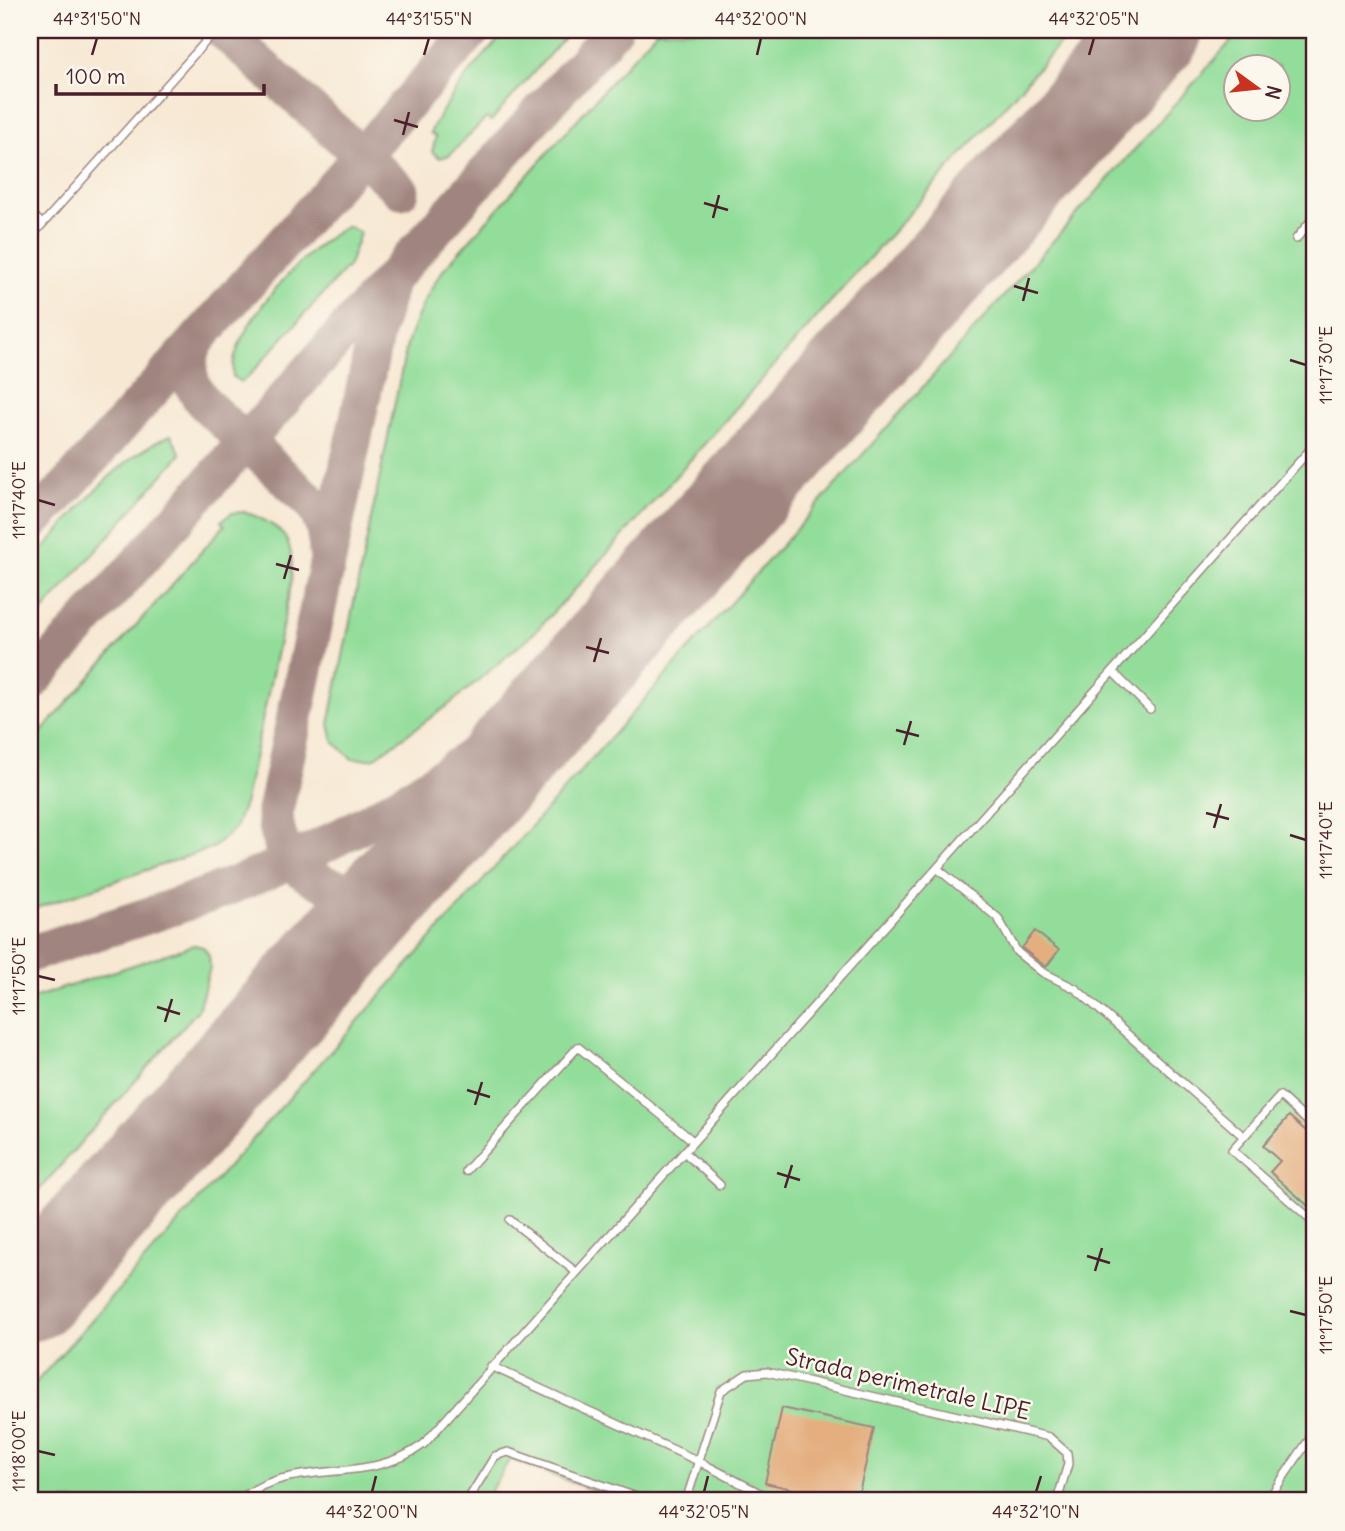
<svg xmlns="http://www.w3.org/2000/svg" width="1345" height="1531" viewBox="0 0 1345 1531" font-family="Delius,sans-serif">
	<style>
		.green { fill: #92dd9a; stroke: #6e7e62; stroke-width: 2; fill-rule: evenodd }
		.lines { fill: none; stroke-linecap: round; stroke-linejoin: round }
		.taxiway { stroke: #a0847f; stroke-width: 37 }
		.runway { stroke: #a0847f; stroke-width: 93 }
		.building { fill: #e4ae7f }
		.lane-casing { stroke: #a0847f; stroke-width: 10 }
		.lane { stroke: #fff; stroke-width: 7 }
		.ticks { fill: none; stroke: #4a1f2b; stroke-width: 2.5 }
		.labels { text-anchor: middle; stroke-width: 5; stroke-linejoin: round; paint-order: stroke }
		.street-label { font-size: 23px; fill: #4a1f2b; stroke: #fbf7ec }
		.neatline { fill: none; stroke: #4a1f2b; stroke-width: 2.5 }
		.ticks-label { font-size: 18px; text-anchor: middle; fill: #4a1f2b }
	</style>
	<rect width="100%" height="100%" fill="#fbf7ec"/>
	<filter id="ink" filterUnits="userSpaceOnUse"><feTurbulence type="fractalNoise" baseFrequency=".0143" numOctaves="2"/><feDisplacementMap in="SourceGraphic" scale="14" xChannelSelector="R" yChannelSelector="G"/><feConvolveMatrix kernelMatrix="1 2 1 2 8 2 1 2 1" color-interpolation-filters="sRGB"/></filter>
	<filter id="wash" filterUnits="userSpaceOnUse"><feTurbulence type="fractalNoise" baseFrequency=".00686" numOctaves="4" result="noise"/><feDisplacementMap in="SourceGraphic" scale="28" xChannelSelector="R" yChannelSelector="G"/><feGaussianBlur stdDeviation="1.57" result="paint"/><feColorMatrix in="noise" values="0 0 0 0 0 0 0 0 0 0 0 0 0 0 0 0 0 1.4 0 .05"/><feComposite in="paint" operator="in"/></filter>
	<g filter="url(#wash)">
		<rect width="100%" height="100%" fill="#f7e8d3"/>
		<!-- green -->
		<g class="green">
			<path d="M 507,30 L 571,30 L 491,121 L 486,118 L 450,155 L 440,158 L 432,152 L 436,137 L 430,133 C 450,93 478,62 507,30 Z"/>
			<path d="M 657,30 L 1072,30 L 588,575 L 532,635 L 451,703 L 373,759 L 352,759 L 333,741 L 329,724 L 407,344 C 417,316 427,292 444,269 Z"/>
			<path d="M 1241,30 L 1315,30 L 1315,1501 L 621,1501 L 510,1459 L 484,1501 L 30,1501 L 30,1389 ZM 1236,66 L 1278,66 L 1278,108 L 1236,108 Z"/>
			<path d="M 348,226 L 360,233 L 349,265 L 248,377 L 241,382 L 233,377 C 227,331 309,244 348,226 Z"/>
			<path d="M 171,435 L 181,454 L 30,626 L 30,565 C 72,517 111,462 171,435 Z"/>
			<path d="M 245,512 C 287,528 295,541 291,585 L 245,801 L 235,828 L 214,847 L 30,910 L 30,745 L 225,525 L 221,521 L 232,513 Z"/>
			<polygon points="194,945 203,947 209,955 210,968 198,1010 30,1200 30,999"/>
		</g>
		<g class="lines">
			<!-- taxiway -->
			<g class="taxiway">
				<polyline points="222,30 401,191"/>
				<path d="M 389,286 L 376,332 L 275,811 C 275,847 295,873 329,885 C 338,888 346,891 355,890 C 376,888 393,877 411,867"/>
				<path d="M 199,338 C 181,363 189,387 208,407 L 312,503 C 323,519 326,534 327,552"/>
				<polyline points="30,525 67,486 473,30"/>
				<polyline points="30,684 613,30"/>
				<path d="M 30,954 C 102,930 175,909 246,880 C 377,827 491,750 598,657"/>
			</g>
			<!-- runway -->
			<polyline class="runway" points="30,1295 1156,30"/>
		</g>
		<g id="blocks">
			<!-- building -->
			<g class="building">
				<polygon points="1035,931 1059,950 1046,967 1022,948"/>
				<polygon points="1289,1116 1315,1139 1315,1212 1270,1172 1280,1161 1263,1146"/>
				<polygon points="782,1408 874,1428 857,1501 848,1501 765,1483"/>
			</g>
		</g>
	</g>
	<g filter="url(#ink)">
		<use href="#blocks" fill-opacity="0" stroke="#a0847f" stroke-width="2"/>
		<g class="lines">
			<!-- lane casing -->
			<g class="lane-casing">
				<g id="lane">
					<polyline points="30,212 42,224"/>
					<polyline points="30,238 216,30"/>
					<polyline points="1296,239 1315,216"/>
					<polyline points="1113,672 1150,709"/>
					<polyline points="938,869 998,918 1017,952 1042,972 1076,989 1243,1136"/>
					<polyline points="1315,1128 1280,1096 1232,1150 1315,1223"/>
					<polyline points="684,1152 720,1185"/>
					<polyline points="466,1171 578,1047 693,1141"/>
					<polyline points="510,1220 576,1272"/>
					<polyline points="491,1366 698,1461 775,1501"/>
					<path d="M 238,1501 C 292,1455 365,1488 424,1444 L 1315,444"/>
					<polyline points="467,1501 495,1456 508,1452 648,1501"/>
					<polyline points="686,1501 721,1391 747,1374 767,1372 1049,1437 1067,1453 1068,1464 1057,1501"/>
					<polyline points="1267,1501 1315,1431"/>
				</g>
			</g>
			<!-- lane -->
			<use href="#lane" class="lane"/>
		</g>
	</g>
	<!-- ticks -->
	<path class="ticks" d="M 92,55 L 97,38M 424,55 L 429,38M 757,55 L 761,38M 1089,55 L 1094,38M 394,120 L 418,127M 403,135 L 409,112M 704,203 L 728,210M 713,218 L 719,195M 1014,286 L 1038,293M 1023,301 L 1029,278M 1290,360 L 1306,365M 38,500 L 55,505M 276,564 L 299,570M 284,579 L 291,555M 586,647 L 609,653M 594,662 L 601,638M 896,730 L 919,736M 904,745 L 911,721M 1206,813 L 1229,819M 1214,828 L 1221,804M 1290,835 L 1306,840M 38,976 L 55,980M 157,1007 L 180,1014M 165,1022 L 172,999M 467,1090 L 490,1097M 475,1105 L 482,1082M 777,1173 L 800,1180M 785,1188 L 792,1165M 1087,1256 L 1110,1263M 1095,1271 L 1102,1248M 1290,1311 L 1306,1315M 38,1451 L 55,1455M 372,1492 L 376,1476M 704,1492 L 708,1476M 1036,1492 L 1041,1476"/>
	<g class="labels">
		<!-- street labels -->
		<g class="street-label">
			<text transform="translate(908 1384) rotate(13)" y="8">Strada perimetrale LIPE</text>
		</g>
	</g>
	<!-- margin -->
	<rect width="1345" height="1531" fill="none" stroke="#fbf7ec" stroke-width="77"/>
	<!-- north arrow -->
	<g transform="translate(1257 88) rotate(105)"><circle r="33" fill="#fbf7ec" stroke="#b4a19f" stroke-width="2"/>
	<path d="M0-5L12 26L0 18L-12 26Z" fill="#c8321e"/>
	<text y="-10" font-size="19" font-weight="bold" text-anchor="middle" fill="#4a1f2b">N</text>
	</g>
	<!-- scale -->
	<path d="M56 84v10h208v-10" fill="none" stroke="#4a1f2b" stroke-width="3.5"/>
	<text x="66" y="84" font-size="21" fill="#4a1f2b" stroke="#fbf7ec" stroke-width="5" paint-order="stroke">100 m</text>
	<rect x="38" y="38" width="1268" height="1454" class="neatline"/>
	<g class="ticks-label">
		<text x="97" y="25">44°31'50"N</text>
		<text x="429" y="25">44°31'55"N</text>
		<text x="761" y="25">44°32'00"N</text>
		<text x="1094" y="25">44°32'05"N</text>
		<text transform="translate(1326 365) rotate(-90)" y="6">11°17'30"E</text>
		<text transform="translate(19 500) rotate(-90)" y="6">11°17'40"E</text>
		<text transform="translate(1326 840) rotate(-90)" y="6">11°17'40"E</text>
		<text transform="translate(19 976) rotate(-90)" y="6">11°17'50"E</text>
		<text transform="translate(1326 1315) rotate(-90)" y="6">11°17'50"E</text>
		<text transform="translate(19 1451) rotate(-90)" y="6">11°18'00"E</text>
		<text x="372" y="1518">44°32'00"N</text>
		<text x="704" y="1518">44°32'05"N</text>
		<text x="1036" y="1518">44°32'10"N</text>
	</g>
</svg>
